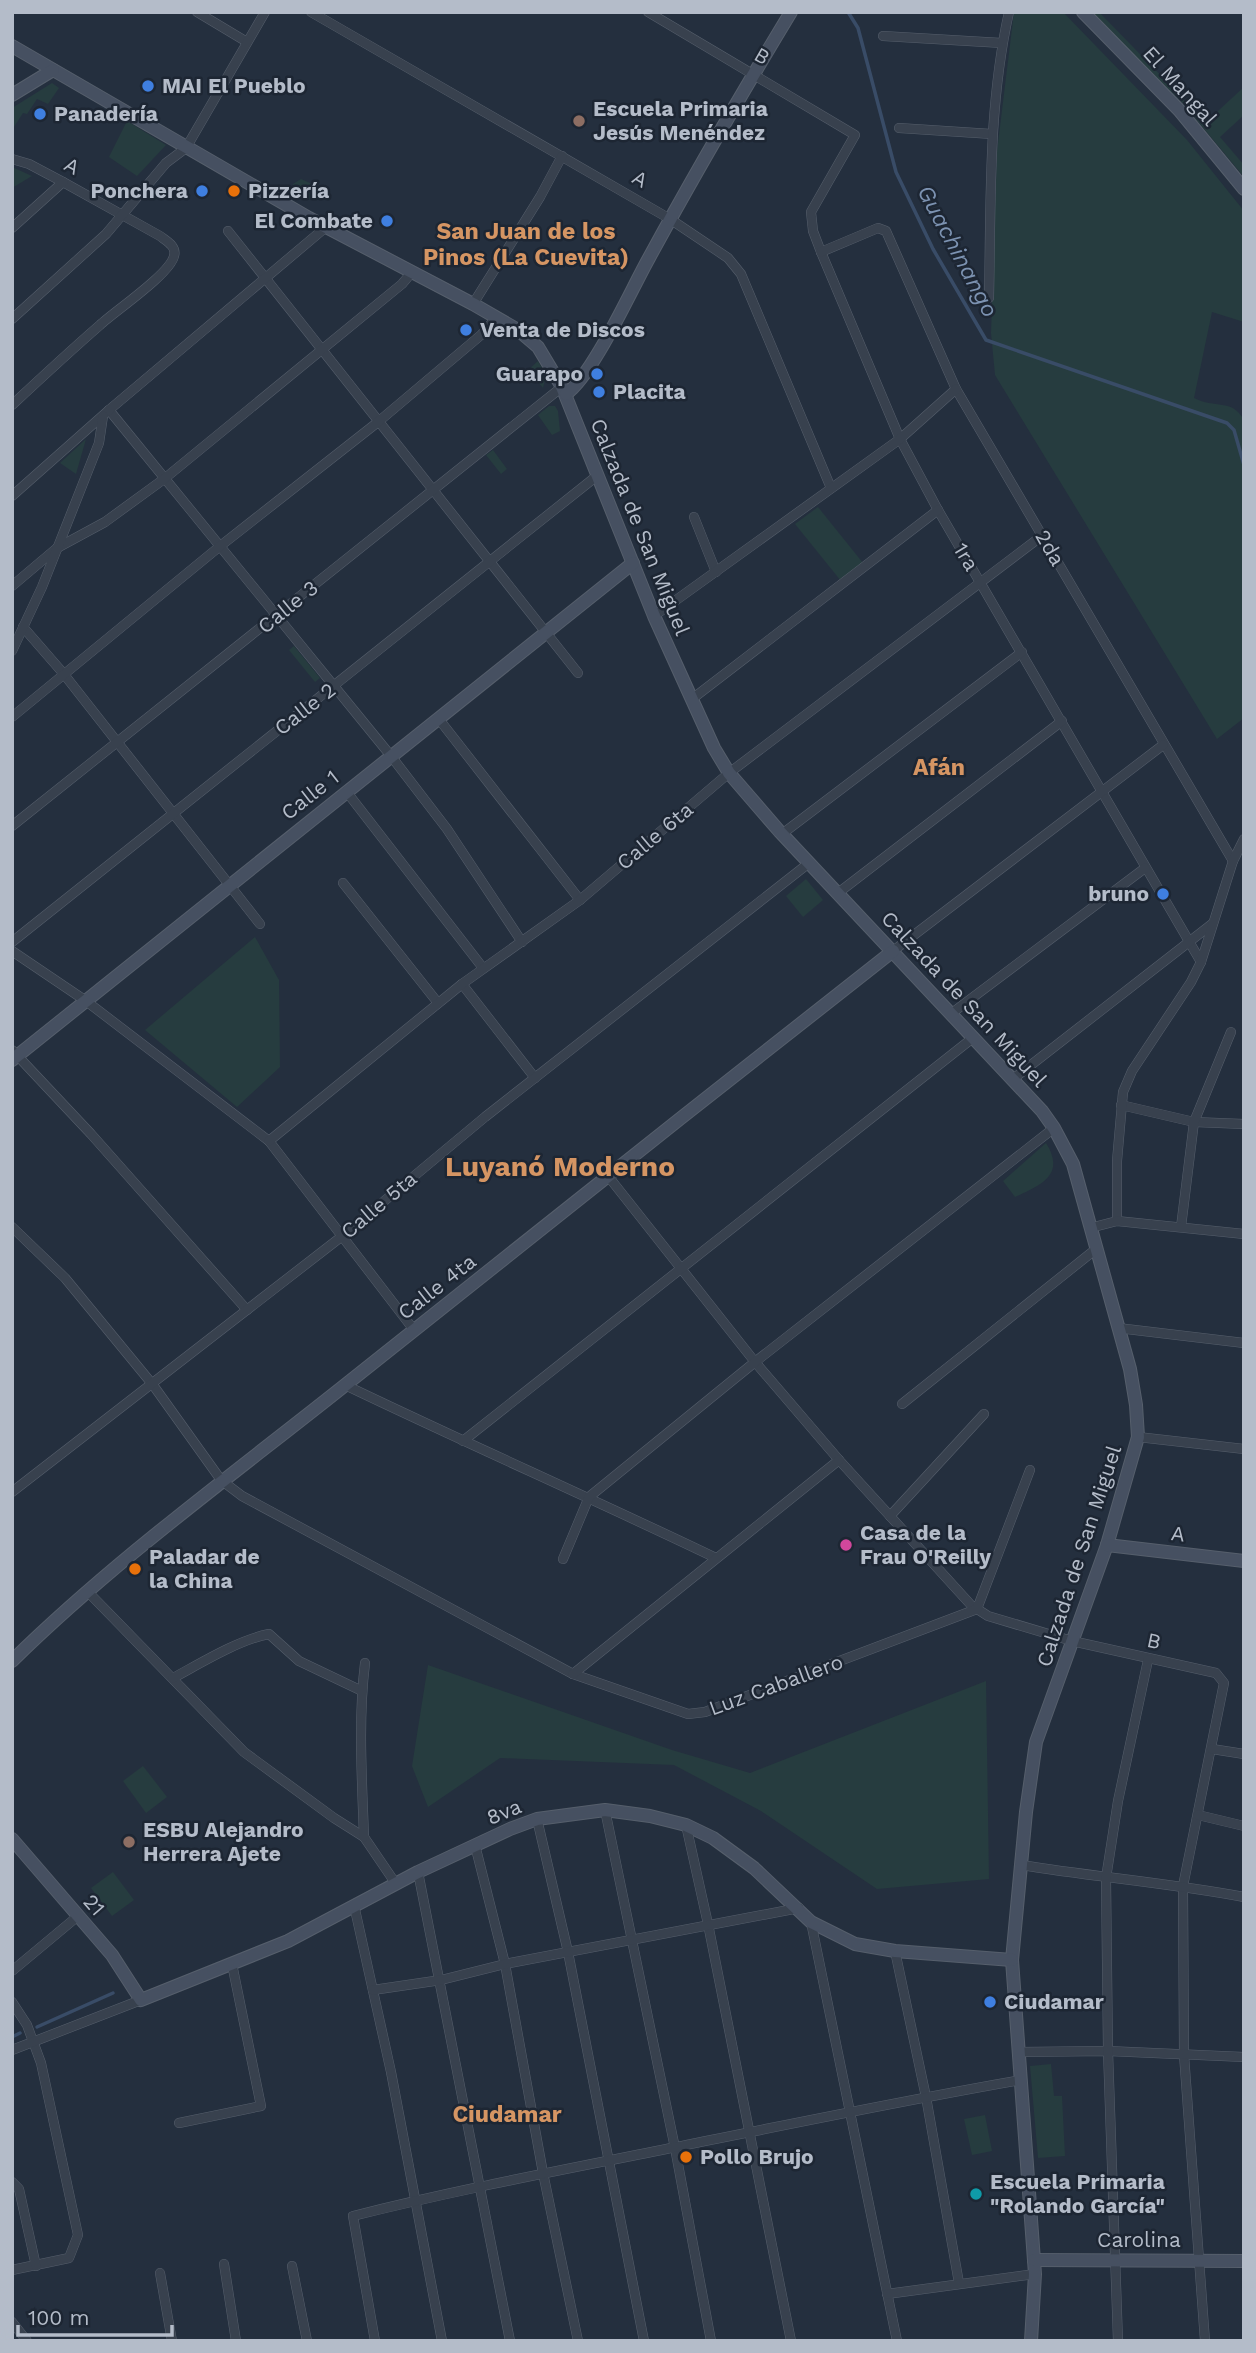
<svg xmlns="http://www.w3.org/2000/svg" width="1256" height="2353" viewBox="0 0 1256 2353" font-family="'Work Sans',sans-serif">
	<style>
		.green { fill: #263c3f }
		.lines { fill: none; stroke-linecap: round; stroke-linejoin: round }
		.stream { stroke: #394c67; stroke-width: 3.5 }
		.street-casing { stroke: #565f6c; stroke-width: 10 }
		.secondary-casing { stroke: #565f6c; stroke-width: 14 }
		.street { stroke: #38414e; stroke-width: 9 }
		.secondary { stroke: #465061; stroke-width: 12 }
		.shop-dot { fill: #3f7fe0; stroke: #1d2633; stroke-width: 2.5 }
		.education-dot { fill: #8d6e63; stroke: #1d2633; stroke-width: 2.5 }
		.food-dot { fill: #e8710a; stroke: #1d2633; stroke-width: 2.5 }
		.hotel-dot { fill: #d1479c; stroke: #1d2633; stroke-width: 2.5 }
		.culture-dot { fill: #0f9aa8; stroke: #1d2633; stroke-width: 2.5 }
		.labels { text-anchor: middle; stroke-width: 5; stroke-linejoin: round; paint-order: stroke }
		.street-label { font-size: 21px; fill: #b4bcc9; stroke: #1d2633 }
		.poi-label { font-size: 21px; font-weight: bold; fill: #b4bcc9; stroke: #1d2633; text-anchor: start }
		.neighbourhood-label { font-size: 23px; font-weight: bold; fill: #d59563; stroke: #1d2633 }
		.water-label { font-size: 23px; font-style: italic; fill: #7c92b1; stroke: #1d2633 }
		.district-label { font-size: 28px; font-weight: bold; fill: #d59563; stroke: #1d2633 }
	</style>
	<rect width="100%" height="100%" fill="#242f3e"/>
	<!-- green -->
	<g class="green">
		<path d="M 1014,12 L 1063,12 L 1187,140 L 1244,211 L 1244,322 L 1212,312 L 1194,398 C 1215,409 1232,398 1244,420 L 1244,718 L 1217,739 L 995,375 L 991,333 L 997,151 Z"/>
		<polygon points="1088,12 1099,12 1206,122 1244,87 1244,115 1220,137 1244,165 1244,177 1181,101"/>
		<polygon points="52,83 59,88 48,104 37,99 27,114 23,113 12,130 12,108"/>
		<polygon points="127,121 166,145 137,176 109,157"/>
		<polygon points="12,167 32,176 12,188"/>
		<polygon points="301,179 310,183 318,193 312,199 303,198 293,190 293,184"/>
		<polygon points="538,361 546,376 543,388 528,370"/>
		<polygon points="549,406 555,406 558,411 560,431 552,435 538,415"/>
		<polygon points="86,439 76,474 60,463"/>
		<polygon points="493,450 507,469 501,474 486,455"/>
		<polygon points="818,507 863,563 841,581 795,524"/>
		<polygon points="294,646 320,678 315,682 289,650"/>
		<polygon points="806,879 823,900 803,917 786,896"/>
		<polygon points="255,937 279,980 280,1067 237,1107 145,1030"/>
		<path d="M 1046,1143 C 1066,1175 1041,1185 1015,1197 L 1003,1181 Z"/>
		<polygon points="428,1665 672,1750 750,1773 986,1681 989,1879 877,1889 761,1811 674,1765 500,1758 428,1807 412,1766"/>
		<polygon points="143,1766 167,1797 146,1813 123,1781"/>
		<polygon points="113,1872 134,1900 112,1916 91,1888"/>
		<polygon points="1051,2064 1054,2096 1062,2096 1065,2156 1038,2158 1030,2066"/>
		<polygon points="985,2115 992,2151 972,2155 964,2119"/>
	</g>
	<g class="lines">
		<!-- stream -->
		<g class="stream">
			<polyline points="848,12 858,28 896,172 933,249 986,340 1227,423 1234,430 1244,465"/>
			<polyline points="37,2027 113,1993"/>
			<polyline points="12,2037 20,2033"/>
		</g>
		<!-- street casing -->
		<g class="street-casing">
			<g id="street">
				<polyline points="197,12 247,42"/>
				<polyline points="311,12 670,219 728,258 741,274 831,488"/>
				<polyline points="648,12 855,135 811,212 813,231 821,252 900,439 938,510 1201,962"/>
				<polyline points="883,36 1002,43"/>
				<polyline points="899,128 992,134"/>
				<path d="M 12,159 L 29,164 L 63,182 L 160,236 C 166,241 177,246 174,256 C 170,274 115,311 100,325 C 70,351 41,378 12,405"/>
				<polyline points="12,228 63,182"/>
				<polyline points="228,231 578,673"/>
				<polyline points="821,252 878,228 886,231 956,389 1233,861"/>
				<path d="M 989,298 C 991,203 988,106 1009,12"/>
				<polyline points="473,304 540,197 562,156"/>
				<polyline points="12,319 106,234 166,163 186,148 265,12"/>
				<polyline points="109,410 391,756 447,829 522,942"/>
				<polyline points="12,496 109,410 326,227"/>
				<polyline points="694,517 716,572"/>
				<polyline points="12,586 57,548 105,522 164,479 402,284 412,272"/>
				<polyline points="654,616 900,439 956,389"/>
				<polyline points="23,627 63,673 260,924"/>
				<polyline points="12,651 42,587 99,443 103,416"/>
				<polyline points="692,699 938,510"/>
				<polyline points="12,717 219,547 378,422 481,335 496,318"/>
				<polyline points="438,718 580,900"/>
				<polyline points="346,791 483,968"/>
				<polyline points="12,826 562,387"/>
				<polyline points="782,834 1022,652"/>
				<polyline points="343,883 438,1003"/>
				<polyline points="838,893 1062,721"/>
				<polyline points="12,942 598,475"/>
				<polyline points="12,951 86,1001 269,1141 414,1330"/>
				<polyline points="893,951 1163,745"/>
				<polyline points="462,984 535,1078"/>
				<polyline points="952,1013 1145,868"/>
				<polyline points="12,1050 91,1134 247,1310"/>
				<polyline points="1013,1079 1212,924"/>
				<polyline points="1121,1105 1194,1122 1244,1124"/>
				<polyline points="269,1141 462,984 580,900 729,773 1043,535"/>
				<polyline points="608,1176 755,1362 839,1460 971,1605 988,1616 1072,1641 1216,1673 1224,1683 1183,1886 1184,2055 1205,2341"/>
				<polyline points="1117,1221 1117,1161 1123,1092 1132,1071 1191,982 1201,962 1233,861 1244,839"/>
				<polyline points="12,1227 65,1278 153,1385 221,1480 242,1496 573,1674 688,1714 705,1712 977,1609 1030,1470"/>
				<polyline points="1181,1227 1194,1122 1231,1032"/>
				<polyline points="1090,1228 1117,1221 1244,1234"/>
				<polyline points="1118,1328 1244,1343"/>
				<path d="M 345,1385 C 468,1444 593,1499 716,1558"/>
				<polyline points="902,1404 1096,1249"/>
				<polyline points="1138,1437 1244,1449"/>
				<polyline points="463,1441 974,1037"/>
				<polyline points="12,1492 341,1237 485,1117 809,863"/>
				<polyline points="890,1516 984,1414"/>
				<polyline points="563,1559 589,1497 755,1362 1054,1128"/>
				<polyline points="88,1592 244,1752 334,1818 364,1837 396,1884"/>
				<polyline points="573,1674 839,1460"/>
				<path d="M 173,1678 C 201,1663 238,1640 269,1634 L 299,1661 L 362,1691"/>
				<polyline points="1212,1749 1244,1754"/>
				<polyline points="605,1810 675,2148 711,2341"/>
				<polyline points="1198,1815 1244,1826"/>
				<polyline points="537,1819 568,1952 644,2341"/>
				<polyline points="686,1825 708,1924 791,2341"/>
				<path d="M 364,1837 C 362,1779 358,1721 365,1663"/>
				<polyline points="475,1845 505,1964 543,2173 578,2341"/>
				<path d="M 1021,1865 C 1095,1877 1170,1883 1244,1897"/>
				<polyline points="418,1872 510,2341"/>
				<polyline points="354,1905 391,2072 442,2341"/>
				<polyline points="811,1922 897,2341"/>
				<polyline points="895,1951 926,2097 959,2283"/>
				<polyline points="12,1971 78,1916"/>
				<polyline points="373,1990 441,1980 505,1964 799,1908"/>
				<polyline points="12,2002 27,2025 41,2063 78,2235 69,2258 12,2270"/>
				<polyline points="12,2050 141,2000"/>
				<polyline points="1018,2052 1108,2051 1244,2057"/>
				<polyline points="179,2123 261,2106 232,1964"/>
				<polyline points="12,2182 19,2189 36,2266"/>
				<polyline points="224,2264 236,2341"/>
				<polyline points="292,2266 307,2341"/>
				<polyline points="160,2273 172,2341"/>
				<polyline points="887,2294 1035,2274"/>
				<polyline points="12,2322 27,2341"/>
				<path d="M 375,2341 L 353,2216 C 460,2189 568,2169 676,2147 C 791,2124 906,2100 1021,2080"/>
				<polyline points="1118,2341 1108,2051 1106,1878 1118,1801 1148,1660"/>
			</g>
		</g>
		<!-- secondary casing -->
		<g class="secondary-casing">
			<g id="secondary">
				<polyline points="1083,12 1179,110 1244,189"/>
				<polyline points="12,46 309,218 473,304 518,330 538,347 562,387 654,616 714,748 729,773 780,832 1042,1111 1054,1128 1073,1164 1130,1369 1136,1405 1138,1437 1107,1545 1036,1742 1026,1812 1012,1960 1035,2274 1031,2341"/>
				<polyline points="12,95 53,70"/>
				<path d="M 566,394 C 593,375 631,290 649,258 C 694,175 742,93 791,12"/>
				<polyline points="12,1060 633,563"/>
				<polyline points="1107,1545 1244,1561"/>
				<path d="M 12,1661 C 116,1559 235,1473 349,1382 C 530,1237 711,1094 893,951"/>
				<polyline points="12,1839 112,1955 141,2000 288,1941 418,1872 510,1829 537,1819 605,1810 650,1816 686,1825 713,1838 754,1868 811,1922 855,1944 895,1951 1012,1960"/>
				<polyline points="1034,2260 1244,2261"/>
			</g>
		</g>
		<!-- street -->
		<use href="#street" class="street"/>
		<!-- secondary -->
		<use href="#secondary" class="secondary"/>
	</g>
	<!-- markers -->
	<g class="shop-dot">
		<circle cx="148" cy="86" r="7"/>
		<circle cx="40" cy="114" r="7"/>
		<circle cx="202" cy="191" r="7"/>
		<circle cx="387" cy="221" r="7"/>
		<circle cx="466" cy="330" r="7"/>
		<circle cx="597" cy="374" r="7"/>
		<circle cx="599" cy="392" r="7"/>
		<circle cx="1163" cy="894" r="7"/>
		<circle cx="990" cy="2002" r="7"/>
	</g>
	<g class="education-dot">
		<circle cx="579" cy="121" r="7"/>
		<circle cx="129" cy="1842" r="7"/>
	</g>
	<g class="food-dot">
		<circle cx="234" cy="191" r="7"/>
		<circle cx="135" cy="1569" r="7"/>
		<circle cx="686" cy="2157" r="7"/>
	</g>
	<circle class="hotel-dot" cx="846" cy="1545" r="7"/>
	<circle class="culture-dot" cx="976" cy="2194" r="7"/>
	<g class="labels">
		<!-- street labels -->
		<g class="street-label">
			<text transform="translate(762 56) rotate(30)" y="7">B</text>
			<text transform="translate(1180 86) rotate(48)" y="7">El Mangal</text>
			<text transform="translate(72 166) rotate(29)" y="7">A</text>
			<text transform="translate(640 179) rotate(30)" y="7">A</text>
			<text transform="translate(640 527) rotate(68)" y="7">Calzada de San Miguel</text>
			<text transform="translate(1050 548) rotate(60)" y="7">2da</text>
			<text transform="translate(966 557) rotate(59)" y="7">1ra</text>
			<text transform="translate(288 607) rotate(-39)" y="7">Calle 3</text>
			<text transform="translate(305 709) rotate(-38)" y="7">Calle 2</text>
			<text transform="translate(310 795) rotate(-38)" y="7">Calle 1</text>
			<text transform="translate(655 836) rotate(-40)" y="7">Calle 6ta</text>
			<text transform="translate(964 999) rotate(47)" y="7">Calzada de San Miguel</text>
			<text transform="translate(379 1205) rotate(-40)" y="7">Calle 5ta</text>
			<text transform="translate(437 1287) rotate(-38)" y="7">Calle 4ta</text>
			<text transform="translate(1178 1534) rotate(7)" y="7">A</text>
			<text transform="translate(1079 1556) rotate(-72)" y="7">Calzada de San Miguel</text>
			<text transform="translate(1154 1641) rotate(12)" y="7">B</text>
			<text transform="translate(776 1685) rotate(-20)" y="7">Luz Caballero</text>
			<text transform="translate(504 1812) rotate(-22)" y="7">8va</text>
			<text transform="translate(94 1905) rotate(49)" y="7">21</text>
			<text x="1139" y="2247">Carolina</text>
		</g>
		<!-- poi labels -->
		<g class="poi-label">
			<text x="162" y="93">MAI El Pueblo</text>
			<text x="593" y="116">Escuela Primaria<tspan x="593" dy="24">Jesús Menéndez</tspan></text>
			<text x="54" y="121">Panadería</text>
			<text x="188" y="198" text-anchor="end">Ponchera</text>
			<text x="248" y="198">Pizzería</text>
			<text x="373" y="228" text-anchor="end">El Combate</text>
			<text x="480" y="337">Venta de Discos</text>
			<text x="583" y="381" text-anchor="end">Guarapo</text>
			<text x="613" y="399">Placita</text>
			<text x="1149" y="901" text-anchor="end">bruno</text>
			<text x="860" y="1540">Casa de la<tspan x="860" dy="24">Frau O'Reilly</tspan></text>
			<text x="149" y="1564">Paladar de<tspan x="149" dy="24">la China</tspan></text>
			<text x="143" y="1837">ESBU Alejandro<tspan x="143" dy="24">Herrera Ajete</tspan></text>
			<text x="1004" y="2009">Ciudamar</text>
			<text x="700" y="2164">Pollo Brujo</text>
			<text x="990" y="2189">Escuela Primaria<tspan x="990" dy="24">"Rolando García"</tspan></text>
		</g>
		<!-- neighbourhood labels -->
		<g class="neighbourhood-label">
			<text x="526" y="239">San Juan de los<tspan x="526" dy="26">Pinos (La Cuevita)</tspan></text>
			<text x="939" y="775">Afán</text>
			<text x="507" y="2122">Ciudamar</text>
		</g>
		<!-- water labels -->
		<g class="water-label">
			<text transform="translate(958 251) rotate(62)" y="8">Guachinango</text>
		</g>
		<!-- district labels -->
		<g class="district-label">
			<text x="560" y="1176">Luyanó Moderno</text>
		</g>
	</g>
	<!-- border -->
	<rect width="1256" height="2353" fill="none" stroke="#b4bcc9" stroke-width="28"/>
	<!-- scale -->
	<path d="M18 2325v10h154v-10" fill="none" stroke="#b4bcc9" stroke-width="3.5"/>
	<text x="28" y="2325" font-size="21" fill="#b4bcc9" stroke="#1d2633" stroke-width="5" paint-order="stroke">100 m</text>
</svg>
